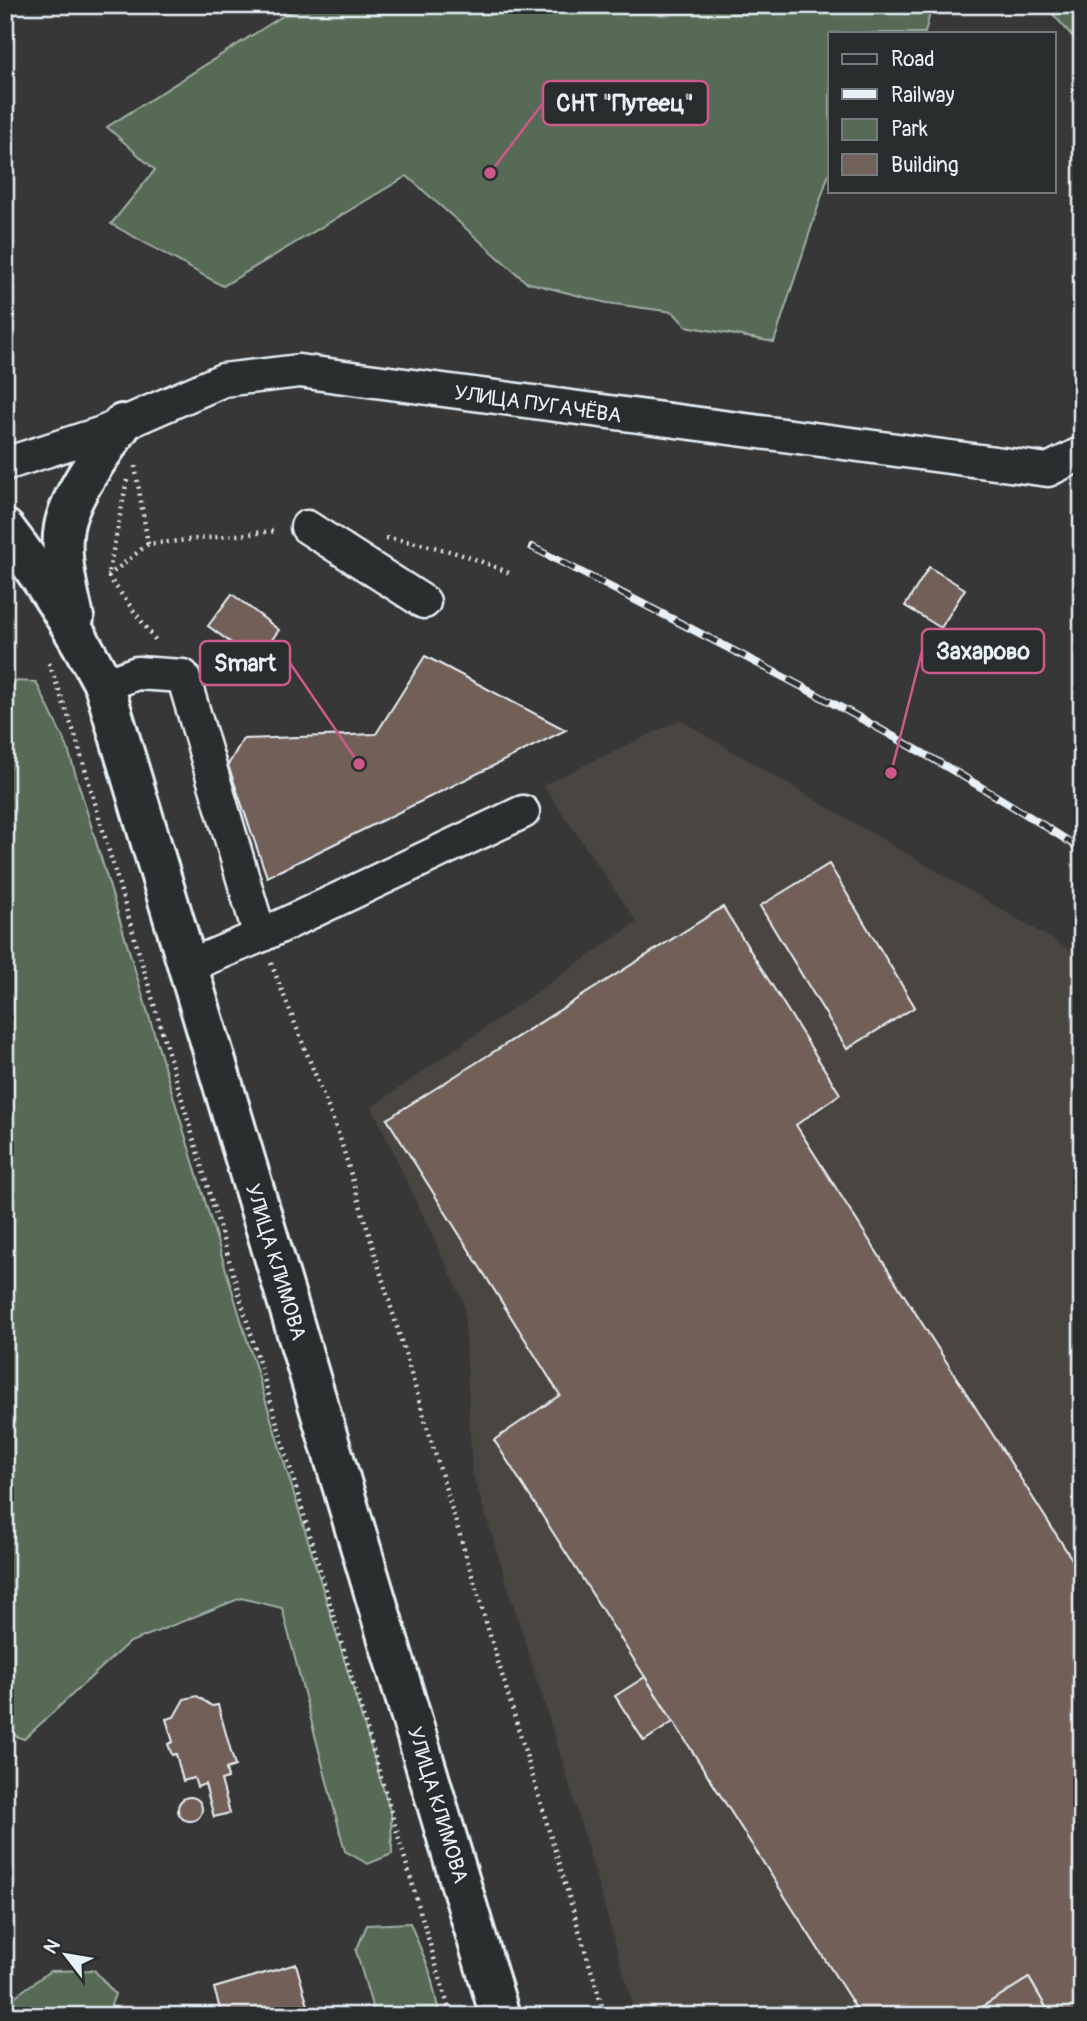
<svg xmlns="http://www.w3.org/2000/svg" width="1087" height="2021" viewBox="0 0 1087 2021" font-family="Pangolin,sans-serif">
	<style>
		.built { fill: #494441 }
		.green { fill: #566a55; stroke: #9faea6; stroke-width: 2 }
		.building { fill: #726159; stroke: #e8f1f8; stroke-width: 2 }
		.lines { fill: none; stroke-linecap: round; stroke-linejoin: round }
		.minor-casing { stroke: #e8f1f8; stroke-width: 37 }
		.major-casing { stroke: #e8f1f8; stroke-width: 44 }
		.path { stroke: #e8f1f8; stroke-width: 4.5; stroke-dasharray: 2 5; stroke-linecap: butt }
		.minor { stroke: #2a2d2e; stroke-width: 32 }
		.major { stroke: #2a2d2e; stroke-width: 38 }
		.rail-casing { stroke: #e8f1f8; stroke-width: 8 }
		.rail { stroke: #2a2d2e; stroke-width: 5; stroke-dasharray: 16; stroke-linecap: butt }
		.labels { text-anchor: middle; stroke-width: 6; stroke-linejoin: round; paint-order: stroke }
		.street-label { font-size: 21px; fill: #e8f1f8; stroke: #2a2d2e }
		.leader { fill: none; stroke: #cd598a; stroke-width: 2.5 }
		.callout-dot { fill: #cd598a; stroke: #2a2d2e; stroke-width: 2.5 }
		.callout { fill: #2a2d2e; stroke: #cd598a; stroke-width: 2.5 }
		.callout-label { font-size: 23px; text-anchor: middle; font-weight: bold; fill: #e8f1f8 }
	</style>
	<rect width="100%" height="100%" fill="#383737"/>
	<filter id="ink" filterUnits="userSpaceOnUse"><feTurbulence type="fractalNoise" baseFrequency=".0143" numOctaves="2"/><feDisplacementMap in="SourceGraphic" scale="14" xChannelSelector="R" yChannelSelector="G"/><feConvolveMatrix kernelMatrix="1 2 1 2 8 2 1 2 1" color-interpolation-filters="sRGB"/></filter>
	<g filter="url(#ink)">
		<!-- built -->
		<polygon class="built" points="680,720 1082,957 1082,2016 636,2016 566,1773 472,1472 464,1303 372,1107 637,922 543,785"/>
		<!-- green -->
		<g class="green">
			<polygon points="300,5 932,5 925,33 830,33 830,170 774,342 686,326 673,312 607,303 526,282 407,176 223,286 111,224 155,170 107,127"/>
			<polygon points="1045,5 1082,5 1082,30 1074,38"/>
			<polygon points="13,681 36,682 67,746 391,1814 392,1854 368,1864 345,1851 282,1608 241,1598 128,1643 24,1739 5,1732 5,690"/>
			<polygon points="410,1923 429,1969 440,2016 375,2016 356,1951 367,1925"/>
			<polygon points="94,1970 115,1994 107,2016 9,2016 10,2000 50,1971"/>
		</g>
		<!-- building -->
		<g class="building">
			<polygon points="929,567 965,589 941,628 905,606"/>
			<polygon points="232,594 279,630 256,661 208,626"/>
			<polygon points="425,656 566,730 267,877 228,765 243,739 376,734"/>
			<polygon points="829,864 915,1007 847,1049 760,906"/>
			<polygon points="723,907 840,1094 796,1125 1082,1575 1082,2016 1051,2016 1029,1978 967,2016 861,2016 494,1440 560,1395 387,1119"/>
			<polygon points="645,1677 673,1722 644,1741 615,1696"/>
			<polygon points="197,1696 212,1706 218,1705 235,1766 226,1769 228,1778 221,1780 230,1813 214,1817 205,1784 197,1787 194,1778 183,1781 176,1754 172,1755 168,1744 173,1742 166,1719 174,1717 184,1699"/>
			<circle cx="190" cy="1809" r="12"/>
			<polygon points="296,1964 311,2016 222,2016 214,1988"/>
			<polygon points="1029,1978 1051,2016 967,2016"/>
		</g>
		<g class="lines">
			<!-- minor casing -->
			<g class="minor-casing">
				<g id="minor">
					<polyline points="5,464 102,433 223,380 299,371 1048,470 1082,453"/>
					<polyline points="307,527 424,602"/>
					<polyline points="104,685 137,673 183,676 260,936"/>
					<polyline points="188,966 260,936 523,812"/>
				</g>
			</g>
			<!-- major casing -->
			<g class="major-casing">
				<g id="major">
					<path d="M 5,529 C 43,578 75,630 104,685 L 500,2016"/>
					<path d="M 74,618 C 68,590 59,556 64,527 C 70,494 103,451 122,424"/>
				</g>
			</g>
			<!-- path -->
			<g class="path">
				<polyline points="135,466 148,544"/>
				<polyline points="127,480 108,576 157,642"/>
				<path d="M 386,538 C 429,544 470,555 509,573"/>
				<polyline points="108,576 148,544 277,531"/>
				<polyline points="49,663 75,735 451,2016"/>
				<polyline points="271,963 339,1135 605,2016"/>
			</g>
			<!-- minor -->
			<use href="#minor" class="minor"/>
			<!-- major -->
			<use href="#major" class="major"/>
			<!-- rail casing -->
			<g class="rail-casing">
				<path id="rail" d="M 532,547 C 718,643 906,735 1082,850"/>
			</g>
			<!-- rail -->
			<use href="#rail" class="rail"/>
		</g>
	</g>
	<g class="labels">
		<!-- street labels -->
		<g class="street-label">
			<text transform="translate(538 404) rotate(8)" y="7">УЛИЦА ПУГАЧЁВА</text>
			<text transform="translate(276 1262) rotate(73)" y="7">УЛИЦА КЛИМОВА</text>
			<text transform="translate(438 1805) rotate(73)" y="7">УЛИЦА КЛИМОВА</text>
		</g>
	</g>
	<!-- callouts -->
	<path class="leader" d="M490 173L543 103M891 773L922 651M359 764L290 663"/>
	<g class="callout-dot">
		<circle cx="490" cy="173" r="7"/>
		<circle cx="891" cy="773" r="7"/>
		<circle cx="359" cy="764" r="7"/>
	</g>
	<g class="callout">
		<rect x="543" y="81" width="165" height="44" rx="7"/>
		<rect x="922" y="629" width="122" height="44" rx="7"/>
		<rect x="200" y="641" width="90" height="44" rx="7"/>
	</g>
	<g class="callout-label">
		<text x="625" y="111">СНТ "Путеец"</text>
		<text x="983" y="659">Захарово</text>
		<text x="245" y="671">Smart</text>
	</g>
	<!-- margin -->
	<rect width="1087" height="2021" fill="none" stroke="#2a2d2e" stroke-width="28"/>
	<rect x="14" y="14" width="1059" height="1993" fill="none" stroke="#e8f1f8" stroke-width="2.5" filter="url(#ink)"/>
	<!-- legend -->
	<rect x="828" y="32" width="228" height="161" fill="#2a2d2e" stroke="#767b7f" stroke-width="2"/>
	<rect x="842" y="54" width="35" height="10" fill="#2a2d2e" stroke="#767b7f" stroke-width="2"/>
	<text x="891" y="66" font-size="21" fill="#e8f1f8">Road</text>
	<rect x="842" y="89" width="35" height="10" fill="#e8f1f8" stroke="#767b7f" stroke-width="2"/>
	<text x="891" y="102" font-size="21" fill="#e8f1f8">Railway</text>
	<rect x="842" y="119" width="35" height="21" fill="#566a55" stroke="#767b7f" stroke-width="2"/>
	<text x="891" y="136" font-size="21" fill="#e8f1f8">Park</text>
	<rect x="842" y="154" width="35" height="21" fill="#726159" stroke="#767b7f" stroke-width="2"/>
	<text x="891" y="172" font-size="21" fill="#e8f1f8">Building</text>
	<!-- north arrow -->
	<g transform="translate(66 1955) rotate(301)" stroke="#2a2d2e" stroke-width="5" paint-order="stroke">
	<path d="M0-5L12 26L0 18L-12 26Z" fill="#e8f1f8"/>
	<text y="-10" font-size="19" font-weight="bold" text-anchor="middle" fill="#e8f1f8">N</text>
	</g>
</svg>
